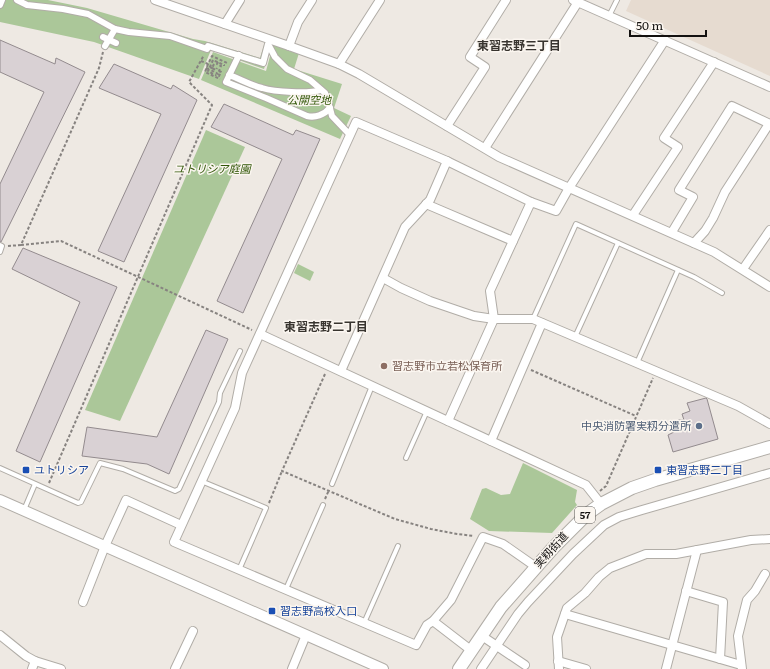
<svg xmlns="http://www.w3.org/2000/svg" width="770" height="669" viewBox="0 0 770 669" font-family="Literata,'Noto Sans JP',serif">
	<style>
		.built { fill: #e6dbd0 }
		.green { fill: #abc799 }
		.building { fill: #d9d1d4; stroke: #938b8e }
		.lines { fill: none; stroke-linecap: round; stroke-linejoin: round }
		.service-casing { stroke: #b1ada7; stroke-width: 6 }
		.pedestrian-casing { stroke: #b1ada7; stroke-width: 8 }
		.minor-casing { stroke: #b1ada7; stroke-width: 10 }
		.tertiary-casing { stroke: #b1ada7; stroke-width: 12 }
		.primary-casing { stroke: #b1ada7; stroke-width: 14 }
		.path { stroke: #878380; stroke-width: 2; stroke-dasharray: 3 2; stroke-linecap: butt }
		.service { stroke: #fff; stroke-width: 4 }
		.pedestrian { stroke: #fff; stroke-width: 6 }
		.minor { stroke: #fff; stroke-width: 8 }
		.tertiary { stroke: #fff; stroke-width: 10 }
		.primary { stroke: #fff; stroke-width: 12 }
		.education-dot { fill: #8d6e63; stroke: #fbf6f0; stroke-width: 1.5 }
		.service-dot { fill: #5c6f8a; stroke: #fbf6f0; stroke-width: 1.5 }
		.transit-dot { fill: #1a4fb4; stroke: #fbf6f0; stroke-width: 1.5 }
		.labels { text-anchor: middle; stroke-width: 3; stroke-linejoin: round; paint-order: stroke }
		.shield { fill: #fbf6f0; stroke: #595653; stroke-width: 1 }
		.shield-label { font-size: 10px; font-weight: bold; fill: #131110 }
		.park-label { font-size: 11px; font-style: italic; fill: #305606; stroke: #fbf6f0 }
		.education-label { font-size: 11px; fill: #785e54; stroke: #fbf6f0; text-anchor: start }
		.service-label { font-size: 11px; fill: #4e5e75; stroke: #fbf6f0; text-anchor: end }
		.transit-label { font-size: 11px; fill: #164399; stroke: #fbf6f0; text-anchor: start }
		.street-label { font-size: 11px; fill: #131110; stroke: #fbf6f0 }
		.neighbourhood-label { font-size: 12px; font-weight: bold; fill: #38342f; stroke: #fbf6f0 }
	</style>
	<rect width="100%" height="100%" fill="#eee9e3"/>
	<!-- built -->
	<polygon class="built" points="631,0 770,0 770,76 626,11"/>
	<!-- green -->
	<g class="green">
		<polygon points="0,0 48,0 87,8 193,39 205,41 260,58 265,42 272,44 264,69 211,50 199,79 94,42 0,22"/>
		<polygon points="273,45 299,53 294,69 342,84 334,108 351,116 340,139 201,80 213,52 266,71"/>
		<polygon points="206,130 245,147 120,421 85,410"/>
		<polygon points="298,264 314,272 310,281 294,273"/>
		<polygon points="523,463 577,490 575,502 577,505 552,533 489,531 470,519 482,489 486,488 501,495 510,494"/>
	</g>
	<!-- building -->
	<g class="building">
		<polygon points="0,40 55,64 56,58 85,72 1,242 0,242 0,184 44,92 0,72"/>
		<polygon points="114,64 171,89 173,85 197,100 124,262 98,251 161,114 99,88"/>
		<polygon points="224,104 293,135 296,130 320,139 243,313 217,301 282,159 211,127"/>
		<polygon points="23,248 117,287 40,462 16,451 80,302 12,269"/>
		<polygon points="206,330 228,339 169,474 147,464 82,456 87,427 157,437"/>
		<polygon points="706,398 707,399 718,439 673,452 668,435 674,432 673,427 678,425 678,420 684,420 682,414 690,411 687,403"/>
	</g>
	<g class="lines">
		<!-- service casing -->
		<g class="service-casing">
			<g id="service">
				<polyline points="609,16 617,0"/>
				<polyline points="0,245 2,246 0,252"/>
				<polyline points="533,319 576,224 694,277 722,293"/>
				<polyline points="575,337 618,243"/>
				<polyline points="637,363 678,270"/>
				<polyline points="406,458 427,411"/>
				<polyline points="0,468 78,503 81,502 100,463 123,469 175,491 179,489 219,402 220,393 240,351"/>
				<polyline points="201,481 266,508 239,570"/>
				<polyline points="332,484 372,386"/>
				<polyline points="24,510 35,484"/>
				<polyline points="286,589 323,505"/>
				<polyline points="364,623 398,546"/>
			</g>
		</g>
		<!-- pedestrian casing -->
		<g class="pedestrian-casing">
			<g id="pedestrian">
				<polyline points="17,0 27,5 63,9 88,14 115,29 129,32 170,36 207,49 208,46 263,63 268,44 275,57 287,69 310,80 325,93 328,101 332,116 350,135"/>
				<polyline points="0,5 2,0"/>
				<polyline points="103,37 116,43"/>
				<polyline points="105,46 115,29"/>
				<path d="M 239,55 L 226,82 L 266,98 L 307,116 C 315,118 324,115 330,108"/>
				<path d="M 229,75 C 240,79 250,85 262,88 C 275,92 308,94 321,90"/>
			</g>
		</g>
		<!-- minor casing -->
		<g class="minor-casing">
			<g id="minor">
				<polyline points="155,0 289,46 339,64 359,74 499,157 714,252 770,287"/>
				<polyline points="573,0 770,87"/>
				<polyline points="225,24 240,0"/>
				<polyline points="289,46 298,22 312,0"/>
				<polyline points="339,64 380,0"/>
				<polyline points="447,126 485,67 470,57 506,0"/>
				<polyline points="485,148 578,2"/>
				<polyline points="447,161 531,202"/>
				<polyline points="426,204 513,241"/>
				<polyline points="633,215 678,147 664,138 714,62"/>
				<polyline points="672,232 693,197 679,190 732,106 770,124"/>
				<polyline points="694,243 705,231 713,218 725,192 769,124"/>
				<polyline points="743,269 770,230"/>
				<polyline points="383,278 401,288 430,301 474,316 494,319 533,319 738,406 770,424"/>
				<polyline points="260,334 586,485 601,504"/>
				<polyline points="341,371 405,227 430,200 447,161 356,122 242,373 235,408 174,542 416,645 427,625 433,621 472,651"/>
				<polyline points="448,421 494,319 490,291 531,202 556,211 569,188 665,40"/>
				<polyline points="491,441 542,323"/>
				<polyline points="686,591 723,602 720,659"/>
				<polyline points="83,602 105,546 126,500 181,525"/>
				<polyline points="565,614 741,665"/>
				<polyline points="433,621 451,600 483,537 503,544 536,567"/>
				<polyline points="0,635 26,656 35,661 61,669"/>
				<polyline points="482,636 525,665"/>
				<polyline points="558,661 586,669"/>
				<polyline points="32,669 35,661"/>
				<polyline points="175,669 193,631"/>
				<polyline points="292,669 306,635"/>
				<polyline points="481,669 518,614 528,602 573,554 604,525 619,517 642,510 770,473"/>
				<polyline points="559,669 557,637 567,608 585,593 599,577 610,568 646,554 676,554 751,540 770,539"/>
				<polyline points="666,669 697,550"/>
				<polyline points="742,669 738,636 747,600 755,591 765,574"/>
			</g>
		</g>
		<!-- tertiary casing -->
		<g class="tertiary-casing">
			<polyline id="tertiary" points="0,500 383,669"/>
		</g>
		<!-- primary casing -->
		<g class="primary-casing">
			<polyline id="primary" points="459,669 501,607 553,548 587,514 601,504 632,488 655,480 770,447"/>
		</g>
		<!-- path -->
		<g class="path">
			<polyline points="201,61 208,64 212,56 227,63"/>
			<polyline points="218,62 217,64 221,66 219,71"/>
			<polyline points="208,64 205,72 220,79"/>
			<polyline points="214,64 212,68 216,70 217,68"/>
			<polyline points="210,67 212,68 211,70 218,74 219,71 221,72 219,76 215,75"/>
			<polyline points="206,68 209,69 213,60 224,65 224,66"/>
			<polyline points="209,69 208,71 213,74"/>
			<polyline points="21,245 61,241 252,330"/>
			<polyline points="8,246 21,245 99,68 103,52"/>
			<polyline points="531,370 636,416"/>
			<polyline points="325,374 282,471 395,519 431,529 457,534 474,536"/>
			<polyline points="49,483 212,105 189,82 204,55"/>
			<polyline points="600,491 606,486 653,378"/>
			<polyline points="325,499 329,490"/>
			<polyline points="269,503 282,471"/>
		</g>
		<!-- service -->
		<use href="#service" class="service"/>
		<!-- pedestrian -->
		<use href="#pedestrian" class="pedestrian"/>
		<!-- minor -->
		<use href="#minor" class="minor"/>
		<!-- tertiary -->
		<use href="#tertiary" class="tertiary"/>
		<!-- primary -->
		<use href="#primary" class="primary"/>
	</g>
	<!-- markers -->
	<circle class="education-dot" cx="384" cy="366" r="4"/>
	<circle class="service-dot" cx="699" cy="426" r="4"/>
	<g class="transit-dot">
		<rect x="22" y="466" width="8" height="8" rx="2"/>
		<rect x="654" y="466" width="8" height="8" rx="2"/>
		<rect x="268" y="607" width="8" height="8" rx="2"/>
	</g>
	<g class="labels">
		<!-- shield labels -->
		<rect class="shield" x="575" y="507" width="20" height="16" rx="3"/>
		<g class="shield-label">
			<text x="585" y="519">57</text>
		</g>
		<!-- park labels -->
		<g class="park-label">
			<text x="309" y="104">公開空地</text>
			<text x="212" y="173">ユトリシア庭園</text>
		</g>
		<!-- education labels -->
		<g class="education-label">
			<text x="392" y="370">習志野市立若松保育所</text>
		</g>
		<!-- service labels -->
		<g class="service-label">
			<text x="691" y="430">中央消防署実籾分遣所</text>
		</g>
		<!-- transit labels -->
		<g class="transit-label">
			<text x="34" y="474">ユトリシア</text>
			<text x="666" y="474">東習志野二丁目</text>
			<text x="280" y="615">習志野高校入口</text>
		</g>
		<!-- street labels -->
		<g class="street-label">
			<text transform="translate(551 550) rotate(-48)" y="4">実籾街道</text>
		</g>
		<!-- neighbourhood labels -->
		<g class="neighbourhood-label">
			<text x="519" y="50">東習志野三丁目</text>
			<text x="326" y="331">東習志野二丁目</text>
		</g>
	</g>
	<!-- scale -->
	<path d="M630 30v6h76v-6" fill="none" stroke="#131110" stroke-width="2"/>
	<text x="636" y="30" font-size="12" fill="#131110" stroke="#fbf6f0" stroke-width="3" paint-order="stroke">50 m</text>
</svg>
